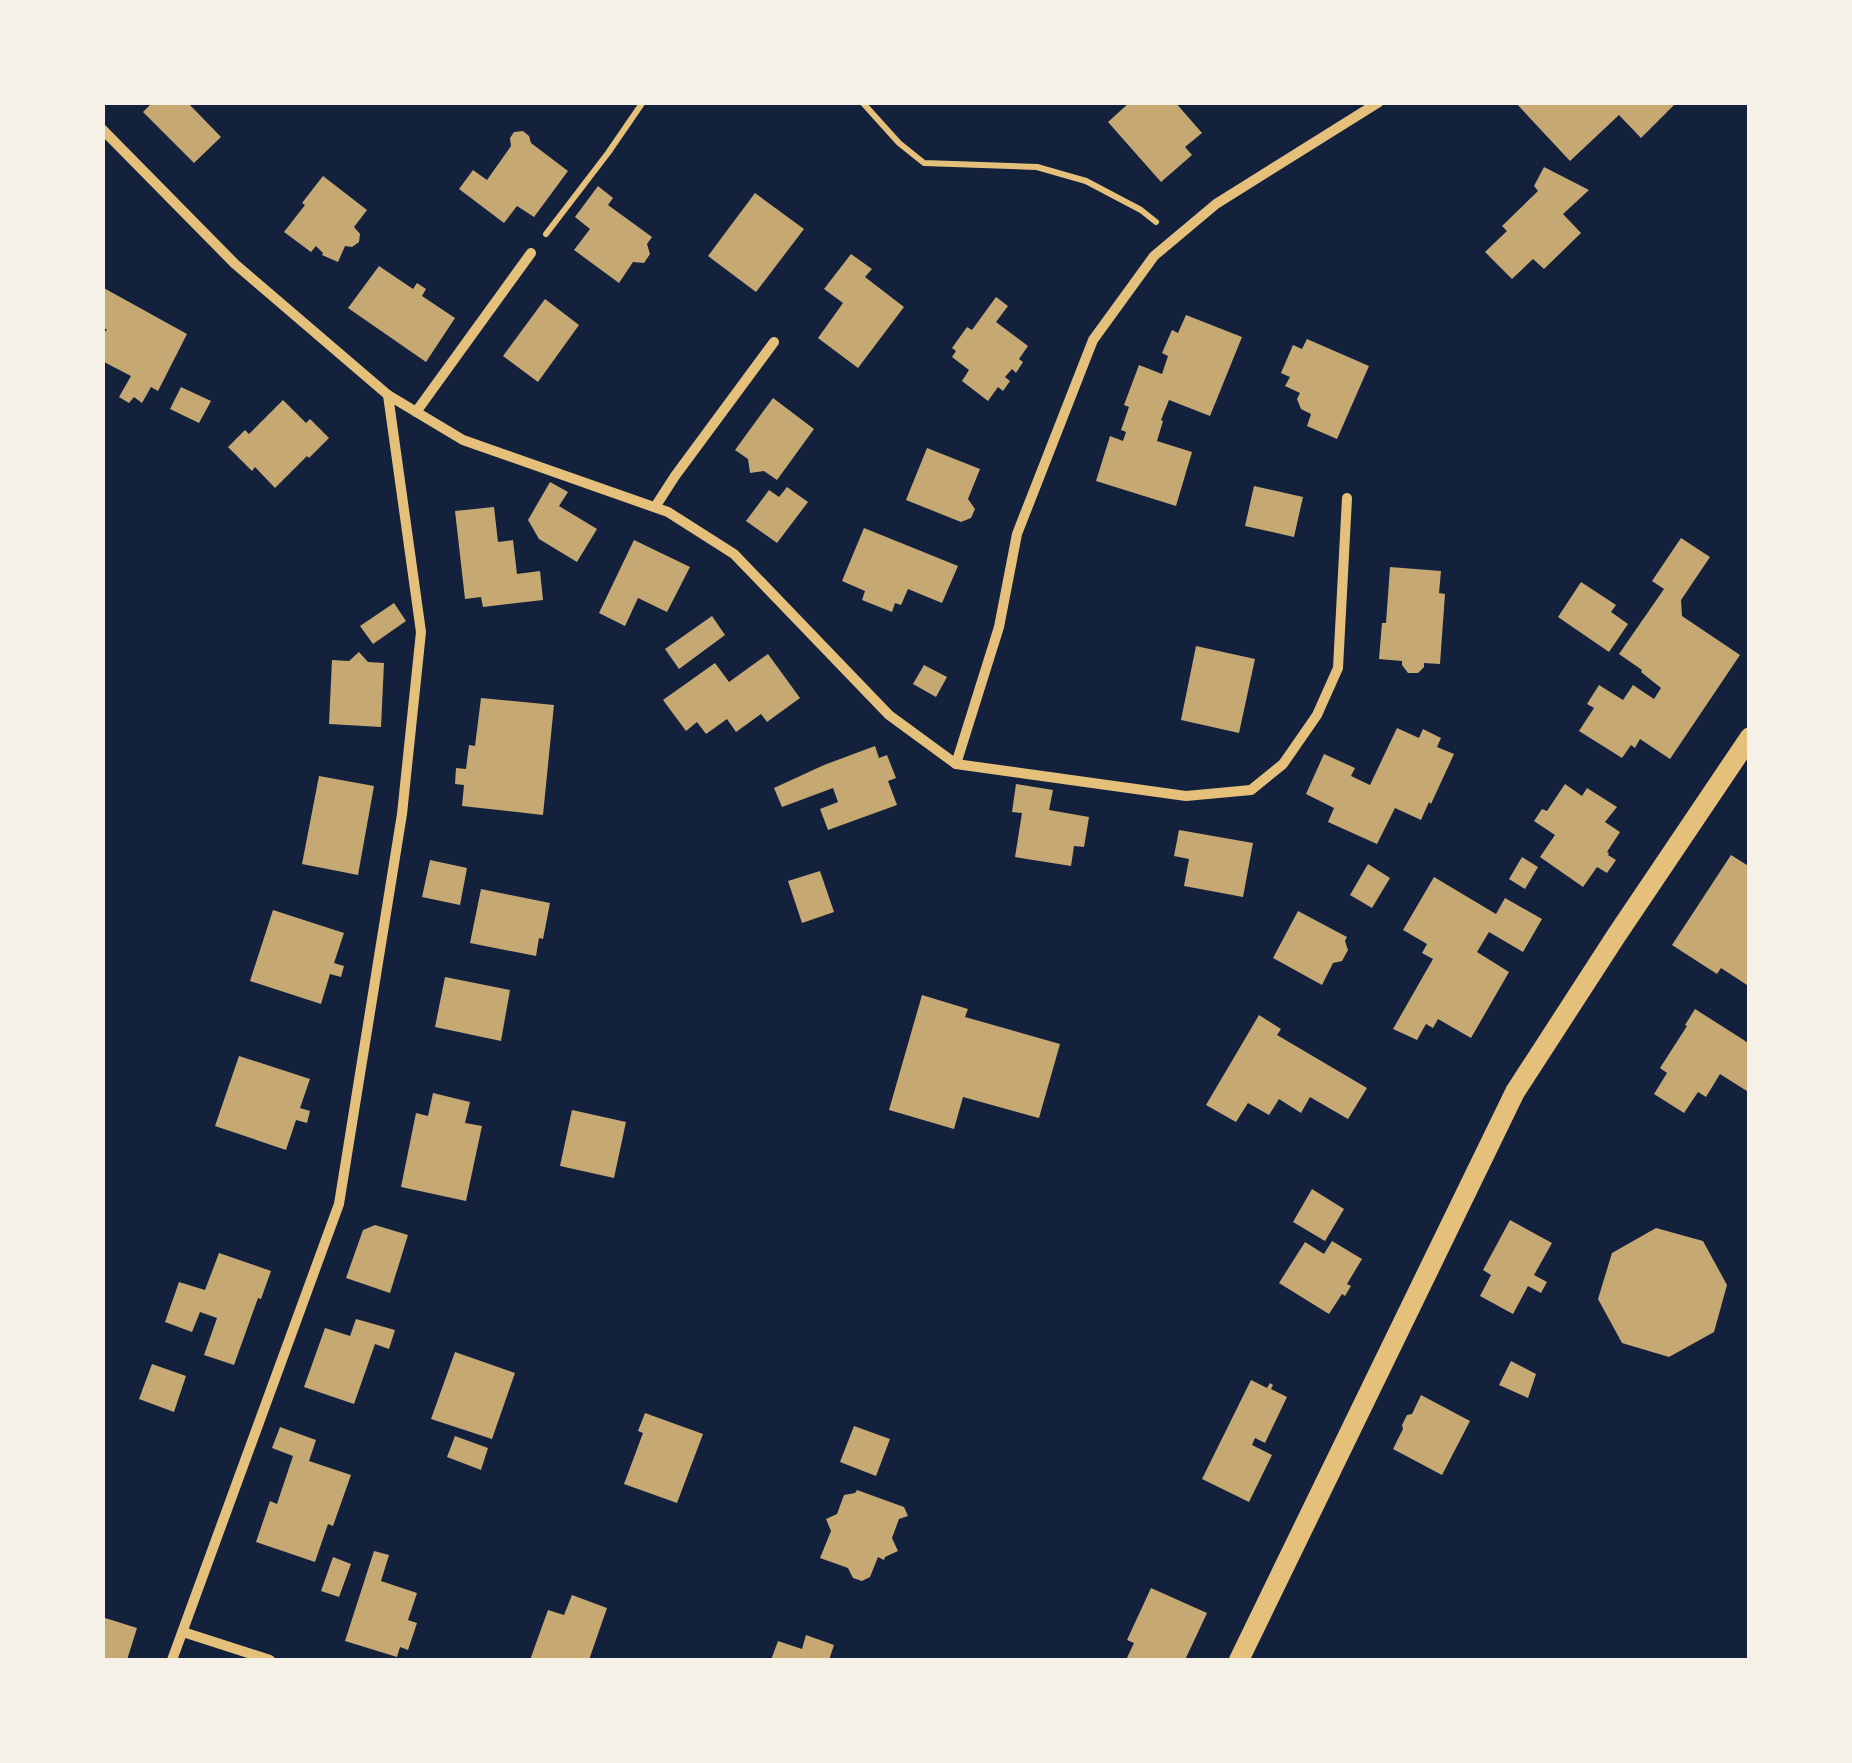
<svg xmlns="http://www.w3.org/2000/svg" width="1852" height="1763" viewBox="0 0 1852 1763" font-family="Karla,sans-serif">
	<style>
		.building { fill: #c6a872 }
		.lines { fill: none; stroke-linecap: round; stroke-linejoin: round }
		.path { stroke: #e5c07b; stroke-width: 6 }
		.minor { stroke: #e5c07b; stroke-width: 10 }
		.secondary { stroke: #e5c07b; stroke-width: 20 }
	</style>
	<rect width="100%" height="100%" fill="#14213d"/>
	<!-- building -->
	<g class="building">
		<polygon points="153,102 187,102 221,137 194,163 143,112"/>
		<polygon points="1130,102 1175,102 1202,133 1185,147 1192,155 1161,182 1108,122"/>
		<polygon points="1515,102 1677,102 1641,138 1619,115 1570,161"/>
		<polygon points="523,131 529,136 531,143 568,171 534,217 517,206 504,223 459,189 473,170 487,180 511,146 510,138 514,132"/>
		<polygon points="1544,167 1589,190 1563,214 1581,233 1544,269 1533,259 1512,279 1485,252 1507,231 1502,226 1538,191 1534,186"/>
		<polygon points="323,176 367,210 354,227 360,234 359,242 352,247 345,246 338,262 322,255 323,253 316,246 311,252 284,232 305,205 302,203"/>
		<polygon points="598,186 613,198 608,205 652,237 647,244 650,254 644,263 633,262 619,283 574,250 590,229 575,217"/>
		<polygon points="755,193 804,229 756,292 708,256"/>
		<polygon points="851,254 872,269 865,277 904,307 858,368 818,338 843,303 824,289"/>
		<polygon points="379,266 413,289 417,283 426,289 422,296 455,318 426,362 348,308"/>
		<polygon points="102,287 187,334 158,391 151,387 142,403 134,397 129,403 119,397 131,376 102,361 102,337 107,329 102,329"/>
		<polygon points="996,297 1008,306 996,322 1028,346 1019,359 1023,362 1016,373 1012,369 1005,377 1010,381 1003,391 998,387 988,401 962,381 969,370 952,357 956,351 952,348 967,327 972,330"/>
		<polygon points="545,299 579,325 538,382 503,356"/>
		<polygon points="1186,315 1242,337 1210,416 1169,400 1161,420 1163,421 1157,441 1192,452 1176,506 1096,481 1110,436 1123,441 1126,432 1121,430 1129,407 1124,405 1139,365 1162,374 1168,356 1162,353 1172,330 1178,333"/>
		<polygon points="1307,339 1369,366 1337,439 1307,426 1311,414 1301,409 1297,399 1300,393 1285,386 1290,377 1281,373 1293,345 1302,349"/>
		<polygon points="181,387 211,401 199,423 170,409"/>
		<polygon points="773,398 814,429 777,480 764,471 750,473 748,459 735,450"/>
		<polygon points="283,400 306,423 310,419 329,438 309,458 307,456 275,488 255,467 252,471 228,447 245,430 249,434"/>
		<polygon points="927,448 980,469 968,499 975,509 971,518 961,522 906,500"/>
		<polygon points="550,482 568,492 559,506 597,529 577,562 539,539 528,520"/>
		<polygon points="1254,486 1303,497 1294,537 1245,526"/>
		<polygon points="787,487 808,502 777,543 746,521 769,490 779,497"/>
		<polygon points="494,507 498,542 513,540 517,574 540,571 543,600 483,607 481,597 465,599 455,511"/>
		<polygon points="864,528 958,566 942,603 908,589 901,605 895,603 892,612 862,600 865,591 842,581"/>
		<polygon points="1681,538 1710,557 1681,600 1682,616 1740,655 1670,759 1640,739 1635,748 1631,745 1622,758 1579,731 1594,708 1587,704 1599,685 1623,700 1633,685 1654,699 1661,688 1641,672 1642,670 1619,654 1664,589 1652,581"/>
		<polygon points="634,540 690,567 667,612 638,598 625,626 599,613"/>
		<polygon points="1390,567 1441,571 1439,593 1445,594 1440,664 1424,663 1424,667 1418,673 1408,673 1402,665 1402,661 1379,659 1382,623 1386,623"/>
		<polygon points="1581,582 1616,605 1611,612 1628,624 1609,652 1558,617"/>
		<polygon points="394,603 406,621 373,644 360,626"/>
		<polygon points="712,616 725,635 679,669 665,649"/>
		<polygon points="1196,646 1255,659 1239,733 1181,720"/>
		<polygon points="359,652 368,662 384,663 381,727 329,724 332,660 349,661"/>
		<polygon points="768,654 800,698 767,722 761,714 736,732 727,719 706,734 697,722 686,731 663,700 715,663 729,682"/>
		<polygon points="924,665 947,677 936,697 913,684"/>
		<polygon points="481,698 554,705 543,815 462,806 464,785 455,784 456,768 466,769 469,745 475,746"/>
		<polygon points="1397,728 1419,738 1423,729 1441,738 1437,747 1454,754 1431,804 1429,802 1421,820 1395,808 1377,844 1328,822 1334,808 1306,794 1324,754 1355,768 1351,776 1370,785"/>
		<polygon points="875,746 879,758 887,755 896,778 888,781 897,805 828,830 820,809 838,802 833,788 782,807 774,788 824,765"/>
		<polygon points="319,776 374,786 358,875 302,864"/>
		<polygon points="1016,784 1053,790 1049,810 1089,817 1084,847 1074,846 1071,866 1015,857 1022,813 1012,812"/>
		<polygon points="1565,784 1582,796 1587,788 1617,807 1605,822 1620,832 1607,852 1609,853 1608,855 1616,860 1607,873 1597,867 1583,887 1540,857 1555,835 1534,821 1542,809 1547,811"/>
		<polygon points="1179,830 1253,843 1243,897 1184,886 1189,859 1174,856"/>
		<polygon points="1731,855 1750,867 1750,987 1721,968 1717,974 1672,945"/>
		<polygon points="1522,857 1538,867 1525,889 1509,879"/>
		<polygon points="430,860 467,868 460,905 422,897"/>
		<polygon points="1368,864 1390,878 1372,908 1350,895"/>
		<polygon points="820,871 834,912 802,923 788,881"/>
		<polygon points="1434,877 1496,914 1505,898 1542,919 1523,952 1489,932 1477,952 1509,972 1471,1038 1438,1019 1433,1028 1426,1024 1417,1040 1393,1029 1433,959 1422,953 1427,944 1403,930"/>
		<polygon points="481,889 550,903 543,939 539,938 536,956 470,943"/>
		<polygon points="273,910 344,933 334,963 344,966 341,977 330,974 321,1004 250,981"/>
		<polygon points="1298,911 1347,937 1345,941 1348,950 1342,961 1333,963 1322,985 1273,958"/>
		<polygon points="445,977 510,990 501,1041 435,1027"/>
		<polygon points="922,995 968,1009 965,1017 1060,1044 1039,1118 963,1097 954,1129 889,1110"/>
		<polygon points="1695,1009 1750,1044 1750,1093 1720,1074 1706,1097 1698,1092 1684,1113 1654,1094 1667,1073 1660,1068 1687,1026 1685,1025"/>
		<polygon points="1259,1015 1281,1029 1277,1035 1367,1088 1348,1119 1310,1097 1301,1113 1279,1099 1269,1115 1248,1103 1236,1122 1206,1105"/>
		<polygon points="239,1056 310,1079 300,1108 310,1111 307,1123 296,1120 286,1150 215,1126"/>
		<polygon points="433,1093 470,1102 465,1123 482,1126 466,1201 401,1187 416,1113 428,1116"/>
		<polygon points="572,1110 626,1122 614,1178 560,1166"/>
		<polygon points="1312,1189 1344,1209 1325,1241 1293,1222"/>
		<polygon points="1510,1220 1552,1243 1534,1275 1547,1282 1541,1293 1528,1286 1513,1314 1480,1296 1491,1275 1483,1270"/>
		<polygon points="375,1225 408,1235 390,1293 346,1278 363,1230"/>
		<polygon points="1656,1228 1703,1241 1727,1285 1714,1332 1669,1357 1622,1343 1598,1299 1612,1253"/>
		<polygon points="1332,1241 1362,1259 1347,1284 1351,1286 1345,1296 1342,1294 1329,1314 1279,1283 1305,1242 1324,1254"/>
		<polygon points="219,1253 271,1271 261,1299 258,1298 234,1365 204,1355 217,1318 200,1312 192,1332 165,1322 179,1282 205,1290"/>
		<polygon points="356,1319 395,1330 389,1349 375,1344 354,1404 304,1387 325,1328 350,1336"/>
		<polygon points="455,1352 515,1373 492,1439 431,1419"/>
		<polygon points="1511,1361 1536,1374 1528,1398 1499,1385"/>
		<polygon points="152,1364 186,1376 174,1412 139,1399"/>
		<polygon points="1251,1380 1267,1388 1270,1383 1273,1385 1271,1389 1287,1397 1265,1443 1255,1438 1252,1445 1272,1455 1249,1502 1202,1479"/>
		<polygon points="1421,1395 1470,1421 1442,1475 1393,1449 1403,1429 1402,1425 1407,1415 1412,1414"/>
		<polygon points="645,1413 703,1434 677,1503 624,1484 643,1433 638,1431"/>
		<polygon points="854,1426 890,1439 876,1476 840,1462"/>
		<polygon points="280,1427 316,1440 309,1461 351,1475 333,1526 328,1524 315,1562 256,1542 270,1501 277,1504 293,1456 272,1448"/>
		<polygon points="455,1436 488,1448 481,1470 447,1457"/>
		<polygon points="857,1490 904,1507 908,1516 899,1519 892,1538 898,1551 885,1557 884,1560 878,1557 870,1577 862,1581 853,1578 848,1568 820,1558 831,1531 826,1519 837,1514 844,1495 855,1493"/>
		<polygon points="374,1551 389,1555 381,1581 417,1593 408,1620 417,1623 408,1650 400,1647 397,1657 345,1641"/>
		<polygon points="333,1557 351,1564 339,1597 321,1591"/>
		<polygon points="1151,1588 1207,1613 1185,1660 1126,1660 1134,1643 1127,1640"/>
		<polygon points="572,1595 607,1608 589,1660 530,1660 548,1610 564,1615"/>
		<polygon points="102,1617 137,1628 127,1660 102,1660"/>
		<polygon points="806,1635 834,1645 829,1660 771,1660 778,1641 802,1649"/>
	</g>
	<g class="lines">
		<!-- path -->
		<g class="path">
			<polyline points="862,102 899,143 924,163 1037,167 1086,181 1141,210 1156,222"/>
			<polyline points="546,234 608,153 643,102"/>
		</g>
		<!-- minor -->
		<g class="minor">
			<polyline points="102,129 235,264 388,395 463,440 668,512 734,554 889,715 956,764 1186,796 1251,790 1283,764 1317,715 1338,668 1347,498"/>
			<polyline points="416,412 531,253"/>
			<polyline points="655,507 675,476 774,342"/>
			<polyline points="956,764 999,627 1017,534 1093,340 1154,256 1216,204 1379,102"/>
			<polyline points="183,1632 270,1660"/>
			<polyline points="172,1660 339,1204 402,814 421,632 388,395"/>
		</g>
		<!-- secondary -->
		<polyline class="secondary" points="1239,1660 1515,1092 1616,936 1750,737"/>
	</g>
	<!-- border -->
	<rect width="1852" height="1763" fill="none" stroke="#f6f1e7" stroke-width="210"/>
</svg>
